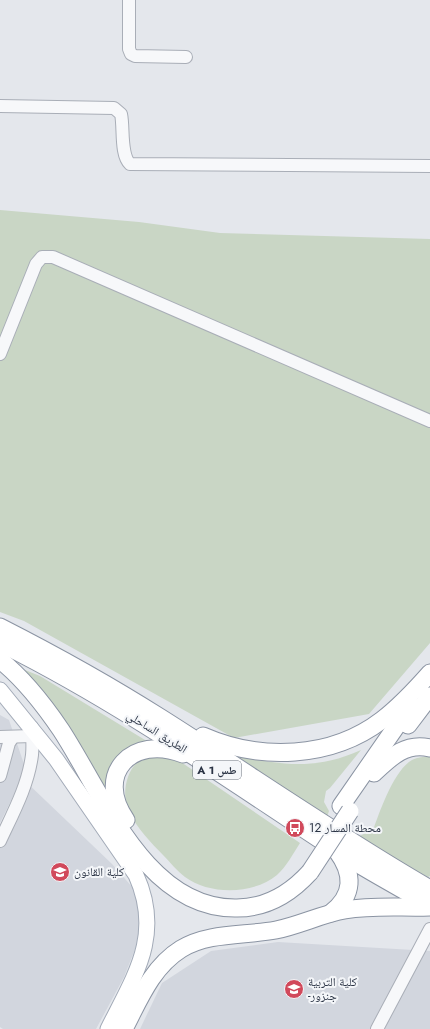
<svg xmlns="http://www.w3.org/2000/svg" width="430" height="1029" viewBox="0 0 430 1029" font-family="Jost,'Noto Naskh Arabic',sans-serif">
	<style>
		.built { fill: #d2d6de }
		.green { fill: #c9d6c5 }
		.lines { fill: none; stroke-linecap: round; stroke-linejoin: round }
		.minor-casing { stroke: #a9aeb7; stroke-width: 14 }
		.major-casing { stroke: #a3abb8; stroke-width: 17 }
		.highway-casing { stroke: #8b94a3; stroke-width: 19 }
		.minor { stroke: #f7f8fa; stroke-width: 12 }
		.major { stroke: #fff; stroke-width: 15 }
		.highway { stroke: #fff; stroke-width: 17 }
		.highway-bridge-casing { stroke: #8b94a3; stroke-width: 19; stroke-linecap: butt }
		.highway-bridge { stroke: #fff; stroke-width: 17 }
		.labels { text-anchor: middle; stroke-width: 4; stroke-linejoin: round; paint-order: stroke }
		.shield { fill: #f4f6f9; stroke: #676e7b; stroke-width: 1 }
		.shield-label { font-size: 11px; font-weight: bold; fill: #2b3445 }
		.street-label { font-size: 12px; fill: #2b3445; stroke: #f4f6f9 }
		.poi-label { font-size: 12px; fill: #2b3445; stroke: #f4f6f9; text-anchor: start }
	</style>
	<rect width="100%" height="100%" fill="#e4e7ec"/>
	<!-- built -->
	<g class="built">
		<polygon points="0,715 9,720 26,770 0,823"/>
		<polygon points="24,780 112,864 133,888 140,902 141,934 124,977 96,1029 3,1029 0,1027 0,829"/>
		<polygon points="278,942 430,951 430,1029 140,1029 162,983 211,951"/>
	</g>
	<!-- green -->
	<g class="green">
		<polygon points="0,210 139,222 220,233 430,239 430,643 369,714 234,738 24,621 0,612"/>
		<polygon points="25,670 40,676 150,743 131,749 114,812 20,671"/>
		<path d="M 361,750 L 330,788 L 326,791 L 324,802 L 329,811 L 327,817 L 224,754 C 276,763 310,773 361,750 Z"/>
		<path d="M 148,754 L 175,758 L 300,843 C 293,854 286,867 277,875 C 253,895 209,895 185,877 C 177,871 170,862 163,855 C 151,843 137,828 129,812 C 120,792 127,764 148,754 Z"/>
		<path d="M 430,756 L 430,876 L 428,877 L 370,847 L 357,837 L 373,830 C 380,811 394,770 412,760 C 418,757 423,757 430,756 Z"/>
	</g>
	<g class="lines">
		<!-- minor casing -->
		<g class="minor-casing">
			<g id="minor">
				<polyline points="129,0 129,49 131,54 135,56 186,57"/>
				<path d="M 0,106 L 114,108 L 121,114 C 124,127 120,155 130,164 L 430,166"/>
				<polyline points="0,354 36,264 42,257 53,257 430,421"/>
				<polyline points="0,737 32,736"/>
				<polyline points="0,776 9,743 13,737"/>
				<path d="M 0,841 C 13,813 28,786 32,755 C 33,746 32,736 32,727"/>
				<polyline points="377,1029 430,929"/>
			</g>
		</g>
		<!-- major casing -->
		<g class="major-casing">
			<path id="major" d="M 0,690 L 56,759 L 136,875 C 163,935 135,975 108,1029"/>
		</g>
		<!-- highway casing -->
		<g class="highway-casing">
			<g id="highway">
				<path d="M 0,627 C 55,655 109,685 161,718 C 251,775 338,836 430,889"/>
				<path d="M 0,643 C 119,702 226,778 336,850 C 366,870 399,887 430,905"/>
				<path d="M 0,660 C 24,679 44,705 61,730 C 103,794 146,910 237,908 C 267,908 290,894 310,872"/>
				<polyline points="408,725 430,696"/>
				<path d="M 203,736 C 260,761 331,759 382,720 C 400,706 415,690 430,673"/>
				<path d="M 374,773 C 391,757 406,742 430,748"/>
				<polyline points="341,806 411,705"/>
				<path d="M 126,820 C 94,774 132,734 183,754"/>
				<path d="M 331,913 C 354,895 354,874 337,851"/>
				<path d="M 124,1029 C 139,1000 152,967 181,949 C 209,932 245,936 276,930 C 300,925 322,914 345,910 C 374,905 402,908 430,907"/>
			</g>
		</g>
		<!-- minor -->
		<use href="#minor" class="minor"/>
		<!-- major -->
		<use href="#major" class="major"/>
		<!-- highway -->
		<use href="#highway" class="highway"/>
		<!-- highway-bridge casing -->
		<g class="highway-bridge-casing">
			<polyline id="highway-bridge" points="310,872 350,811"/>
		</g>
		<!-- highway-bridge -->
		<use href="#highway-bridge" class="highway-bridge"/>
	</g>
	<!-- icons -->
	<defs>
		<g id="bus-disc" transform="scale(1)"><circle r="9.5" fill="#d1495b" stroke="#f4f6f9"/><path d="M-5-6H5V4H4V6H2V4H-2V6H-4V4H-5ZM-3.5-4V0h7V-4ZM-3.5 1.2v1.5H-2V1.2ZM2 1.2v1.5H3.5V1.2Z" fill="#fff"/></g>
		<g id="university-disc" transform="scale(1)"><circle r="9.5" fill="#d1495b" stroke="#f4f6f9"/><path d="M0-5L7-2L0 1L-7-2ZM-4 1L0 2.5L4 1V4Q0 6-4 4Z" fill="#fff"/></g>
	</defs>
	<g fill-rule="evenodd">
		<use href="#bus-disc" x="295" y="828"/>
		<use href="#university-disc" x="60" y="872"/>
		<use href="#university-disc" x="294" y="989"/>
	</g>
	<g class="labels">
		<!-- shield labels -->
		<rect class="shield" x="193" y="761" width="48" height="18" rx="3"/>
		<g class="shield-label">
			<text x="217" y="774">A 1 طس</text>
		</g>
		<!-- street labels -->
		<g class="street-label">
			<text transform="translate(157 732) rotate(32)" y="4">الطريق الساحلي</text>
		</g>
		<!-- poi labels -->
		<g class="poi-label">
			<text x="309" y="832">محطة المسار 12</text>
			<text x="74" y="876">كلية القانون</text>
			<text x="308" y="986">كلية التربية<tspan x="308" dy="14">-جنزور</tspan></text>
		</g>
	</g>
</svg>
